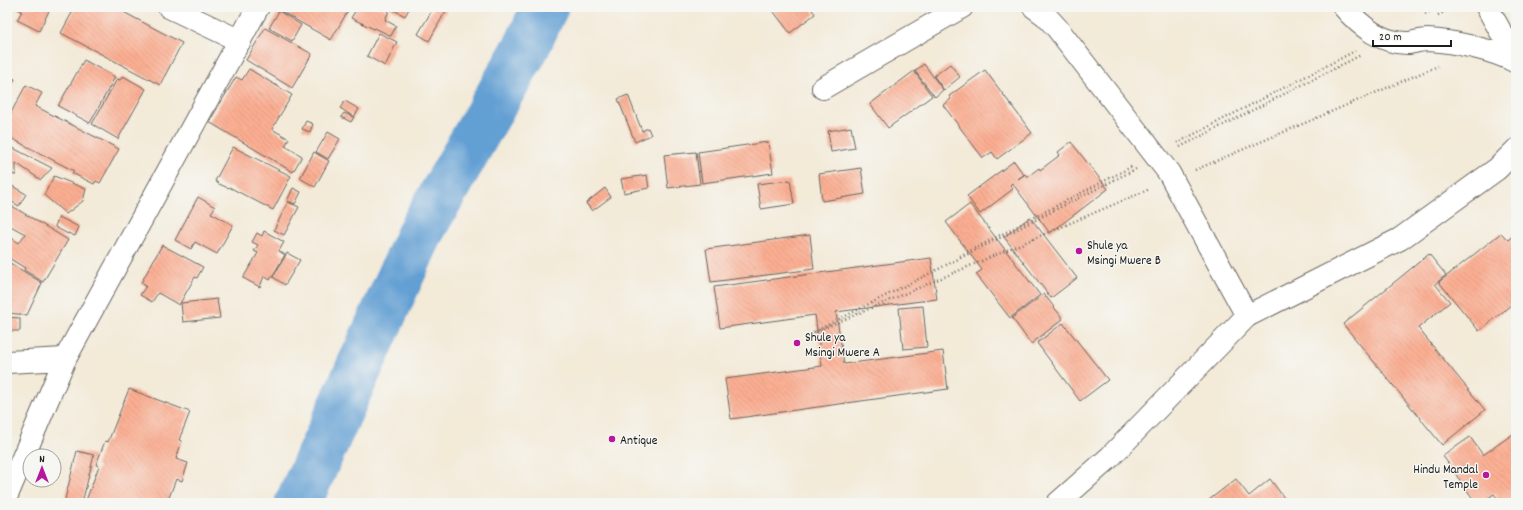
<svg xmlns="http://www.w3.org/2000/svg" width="1523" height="510" viewBox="0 0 1523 510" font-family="Dekko,sans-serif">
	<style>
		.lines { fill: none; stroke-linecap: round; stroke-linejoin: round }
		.river { stroke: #629fd3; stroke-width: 47 }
		.building { fill: url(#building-back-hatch) }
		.minor-casing { stroke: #67645e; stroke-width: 24 }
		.path { stroke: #67645e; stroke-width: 2.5; stroke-dasharray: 1 3; stroke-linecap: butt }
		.minor { stroke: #fff; stroke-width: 22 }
		.poi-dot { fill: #b5179e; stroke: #f6f6f2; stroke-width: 1.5 }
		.labels { text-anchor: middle; stroke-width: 3; stroke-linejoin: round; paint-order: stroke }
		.poi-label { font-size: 13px; fill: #1c1c1c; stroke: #f6f6f2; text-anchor: start }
	</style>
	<defs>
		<pattern id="building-back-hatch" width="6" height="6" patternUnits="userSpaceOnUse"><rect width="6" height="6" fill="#fbae92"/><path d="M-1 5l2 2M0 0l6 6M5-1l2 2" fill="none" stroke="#d7957d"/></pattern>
	</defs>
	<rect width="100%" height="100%" fill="#f6f6f2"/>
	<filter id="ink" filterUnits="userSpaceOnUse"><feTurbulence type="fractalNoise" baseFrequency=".025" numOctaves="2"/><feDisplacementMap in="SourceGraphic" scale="8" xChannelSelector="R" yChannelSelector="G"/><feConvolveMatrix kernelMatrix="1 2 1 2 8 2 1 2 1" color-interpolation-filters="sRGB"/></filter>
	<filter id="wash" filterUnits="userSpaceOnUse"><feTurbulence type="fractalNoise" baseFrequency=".012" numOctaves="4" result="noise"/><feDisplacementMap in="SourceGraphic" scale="16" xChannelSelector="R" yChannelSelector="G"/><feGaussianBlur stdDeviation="0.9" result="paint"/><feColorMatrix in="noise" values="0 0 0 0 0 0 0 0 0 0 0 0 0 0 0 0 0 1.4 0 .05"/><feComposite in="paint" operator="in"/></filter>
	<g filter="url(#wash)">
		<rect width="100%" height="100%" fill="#f3ead8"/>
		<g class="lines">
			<!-- river -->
			<polyline class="river" points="298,503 421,231 527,46 545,7"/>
		</g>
		<g id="blocks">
			<!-- building -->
			<g class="building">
				<polygon points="14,7 51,7 39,31 17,20 22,11"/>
				<polygon points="75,7 114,7 182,43 160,85 61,33"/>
				<polygon points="278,7 345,7 349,9 331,40 277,9"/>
				<polygon points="355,7 381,7 389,11 385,20 396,26 391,36 375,28 374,29 351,18 357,8"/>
				<polygon points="388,7 410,7 405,16"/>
				<polygon points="434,7 448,7 429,41 418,34"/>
				<polygon points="770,7 810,7 815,14 790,33"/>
				<polygon points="279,11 301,25 292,41 269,28"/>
				<polygon points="265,28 312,54 292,88 246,60"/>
				<polygon points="379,33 397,42 385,66 367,56"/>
				<polygon points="84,60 115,77 90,123 58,106"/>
				<polygon points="924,64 943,90 935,97 915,71"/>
				<polygon points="950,64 960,77 944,90 934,76"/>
				<polygon points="249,69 292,95 272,129 289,139 285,146 302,156 293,172 209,122 236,77 242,80"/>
				<polygon points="985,70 1032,133 997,159 992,152 983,158 943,105 951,99 949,96"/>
				<polygon points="914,71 932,96 888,128 870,104"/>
				<polygon points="7,75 15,79 7,93"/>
				<polygon points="123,76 146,89 118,139 92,124 117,79 120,80"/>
				<polygon points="26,85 42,93 35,106 119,149 100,183 96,181 94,184 72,173 74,171 7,136 7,120"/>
				<polygon points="628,95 642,131 648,128 651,135 635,142 618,99"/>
				<polygon points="345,101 359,109 354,117 340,108"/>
				<polygon points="344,113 354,117 351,122 341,117"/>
				<polygon points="306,121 313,124 310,132 302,129"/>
				<polygon points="851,127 855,148 831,152 828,131"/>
				<polygon points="328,132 340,139 328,159 316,152"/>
				<polygon points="768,142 773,173 702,183 698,152"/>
				<polygon points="1071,142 1108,189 1050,233 1012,183 1010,185 1013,189 980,214 967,196 1014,161 1024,175 1018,179 1025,174 1027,177 1039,168 1040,170 1060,155 1058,152"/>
				<polygon points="233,147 291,176 273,210 229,187 228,188 217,183 217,182 215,181"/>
				<polygon points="13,148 52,168 41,180 16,163 16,175 7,174 7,156"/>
				<polygon points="314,152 329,161 315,187 300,178"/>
				<polygon points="696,152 700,184 668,188 664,155"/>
				<polygon points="861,168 865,194 822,201 819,174"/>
				<polygon points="647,175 649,188 624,193 621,179"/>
				<polygon points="54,176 86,189 83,201 66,214 44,195"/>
				<polygon points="790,180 794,204 761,209 757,184"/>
				<polygon points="7,183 26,194 19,206 7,199"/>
				<polygon points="293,188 301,192 295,204 287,201"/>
				<polygon points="605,188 611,197 592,211 586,203"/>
				<polygon points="198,197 215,207 211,213 233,225 217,254 195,242 191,249 175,240"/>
				<polygon points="288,202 299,207 284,235 274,230"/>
				<polygon points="7,203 68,240 43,282 24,270 25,268 7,257 7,235 19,243 25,234 7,224"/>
				<polygon points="970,204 1040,295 1010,318 976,274 982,270 946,222"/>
				<polygon points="59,217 79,227 75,236 68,233 68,234 55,227 55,226"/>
				<polygon points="1030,217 1077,278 1051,298 1004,237"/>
				<polygon points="264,231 284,242 279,251 285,255 270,280 264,276 260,287 243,278 258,253 254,251 258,245 252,242 257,233 262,236"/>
				<polygon points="1501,233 1508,240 1516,233 1516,301 1479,331 1439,282"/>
				<polygon points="810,235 814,269 711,282 706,249"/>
				<polygon points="162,245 203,267 197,278 195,277 179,305 158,293 152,302 140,295 146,286 141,283"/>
				<polygon points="287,253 300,260 285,285 273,277"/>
				<polygon points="1429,254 1446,275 1435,284 1450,302 1418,328 1485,410 1442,445 1343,324"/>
				<polygon points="931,258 937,299 836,312 844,364 943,351 948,389 731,419 725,379 822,366 815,315 720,328 714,287"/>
				<polygon points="7,261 42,283 27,315 7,313"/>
				<polygon points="1044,294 1063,319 1031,344 1012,318"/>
				<polygon points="217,299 220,318 183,322 181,303"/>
				<polygon points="923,306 927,347 903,349 899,308"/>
				<polygon points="7,317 20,318 20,331 7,331"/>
				<polygon points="1063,323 1108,380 1080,401 1037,343"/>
				<polygon points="129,389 190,412 179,440 182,441 176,459 188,463 182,481 176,479 167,503 85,503 99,466 96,465 105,441 108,442"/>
				<polygon points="1516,432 1516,503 1501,503 1494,494 1481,503 1476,503 1443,456 1470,437 1483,455"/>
				<polygon points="77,451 94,455 82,503 64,503"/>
				<polygon points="1236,479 1249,496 1270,479 1288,503 1205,503"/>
			</g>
		</g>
	</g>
	<g filter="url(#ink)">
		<use href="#blocks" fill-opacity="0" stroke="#67645e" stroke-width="1"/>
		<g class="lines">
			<!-- minor casing -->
			<g class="minor-casing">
				<g id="minor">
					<polyline points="169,7 240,41"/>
					<polyline points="1034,7 1046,16 1057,28 1169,173 1247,316"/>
					<path d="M 1344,7 C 1360,26 1383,44 1409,43 C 1415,42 1421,40 1427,40 C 1453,41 1494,50 1516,62"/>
					<polyline points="1487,7 1502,34 1516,54"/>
					<polyline points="823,88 962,7"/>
					<polyline points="7,362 65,359"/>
					<polyline points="7,495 65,359 258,7"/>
					<polyline points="1058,503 1110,457 1247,316 1400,239 1497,169 1516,150"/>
				</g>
			</g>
			<!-- path -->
			<g class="path">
				<polyline points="1425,14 1439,7"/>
				<polyline points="1438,15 1455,7"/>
				<polyline points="1177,143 1355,51"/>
				<polyline points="1180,147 1361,55"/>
				<polyline points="1136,169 808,335 1150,189"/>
				<polyline points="1195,170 1438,66"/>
				<polyline points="960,256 1133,166"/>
			</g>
			<!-- minor -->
			<use href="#minor" class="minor"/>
		</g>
	</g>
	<!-- markers -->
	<g class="poi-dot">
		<circle cx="1079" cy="251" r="4"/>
		<circle cx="797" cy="343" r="4"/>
		<circle cx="612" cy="439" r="4"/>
		<circle cx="1486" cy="475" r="4"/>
	</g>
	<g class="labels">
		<!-- poi labels -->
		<g class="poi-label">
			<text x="1087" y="249">Shule ya<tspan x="1087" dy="15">Msingi Mwere B</tspan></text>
			<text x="805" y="341">Shule ya<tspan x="805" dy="15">Msingi Mwere A</tspan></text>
			<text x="620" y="444">Antique</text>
			<text x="1478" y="473" text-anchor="end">Hindu Mandal<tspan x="1478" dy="15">Temple</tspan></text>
		</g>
	</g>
	<!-- margin -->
	<rect width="1523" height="510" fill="none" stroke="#f6f6f2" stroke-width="24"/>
	<!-- north arrow -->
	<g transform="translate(42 468)"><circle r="19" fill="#f6f6f2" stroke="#9f9f9c"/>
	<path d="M0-3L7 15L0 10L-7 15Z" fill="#b5179e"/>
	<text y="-6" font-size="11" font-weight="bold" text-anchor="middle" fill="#1c1c1c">N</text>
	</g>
	<!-- scale -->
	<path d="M1373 40v6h78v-6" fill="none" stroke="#1c1c1c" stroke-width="2"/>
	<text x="1379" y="40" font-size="12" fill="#1c1c1c" stroke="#f6f6f2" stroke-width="3" paint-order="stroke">20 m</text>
</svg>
